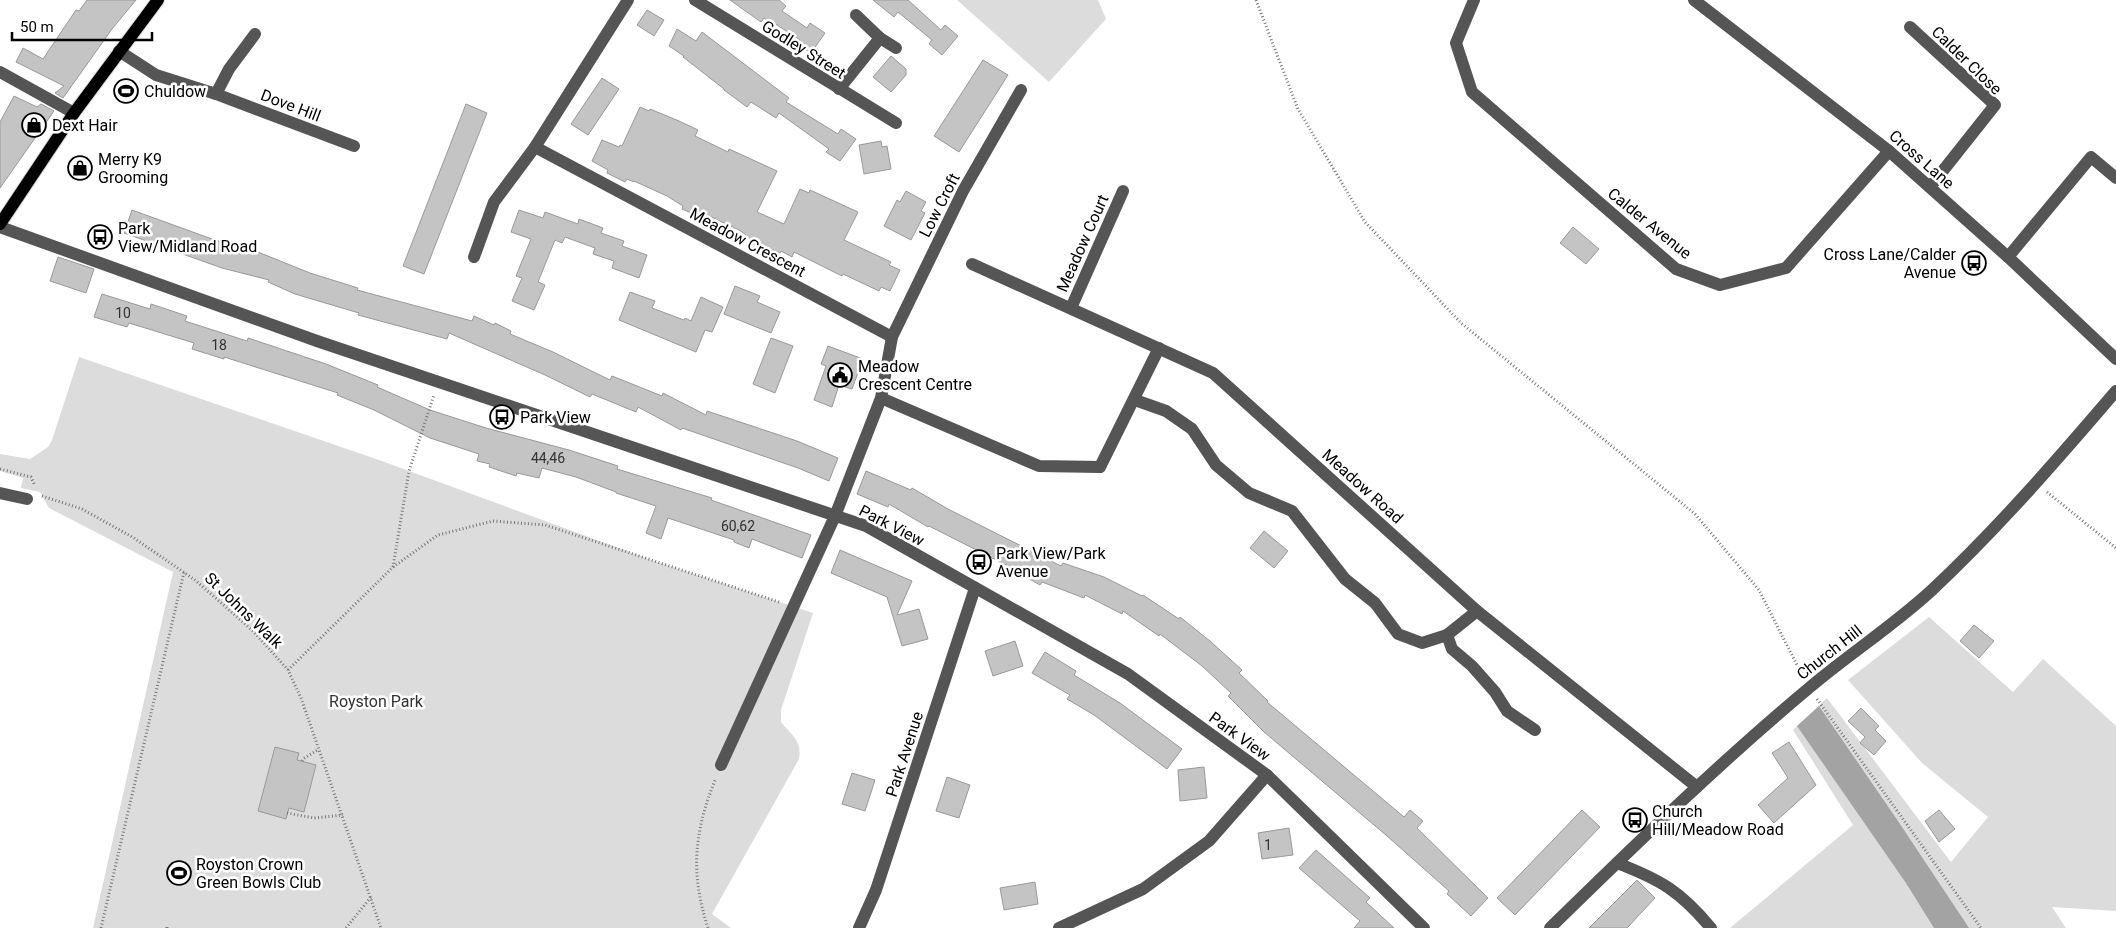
<svg xmlns="http://www.w3.org/2000/svg" width="2116" height="928" viewBox="0 0 2116 928" font-family="Roboto,sans-serif">
	<style>
		.green { fill: #dcdcdc }
		.water { fill: #a3a3a3 }
		.building { fill: #c4c4c4; stroke: #999 }
		.lines { fill: none; stroke-linecap: round; stroke-linejoin: round }
		.major-casing { stroke: #dbdbdb; stroke-width: 14 }
		.path { stroke: #777; stroke-width: 3; stroke-dasharray: 1 2.5; stroke-linecap: butt }
		.minor { stroke: #555; stroke-width: 12 }
		.major { stroke: #000; stroke-width: 12 }
		.labels { text-anchor: middle; stroke-width: 5; stroke-linejoin: round; paint-order: stroke }
		.number-label { font-size: 14px; fill: #313131 }
		.street-label { font-size: 16px; fill: #000; stroke: #fff }
		.poi-label { font-size: 16px; fill: #000; stroke: #fff; text-anchor: start }
		.park-label { font-size: 16px; fill: #333; stroke: #fff }
	</style>
	<rect width="100%" height="100%" fill="#fff"/>
	<!-- green -->
	<g class="green">
		<polygon points="957,0 1098,0 1106,19 1049,82"/>
		<path d="M 79,357 L 379,460 L 654,561 L 813,613 L 781,710 L 781,722 C 792,736 802,740 799,759 L 712,914 L 731,928 L 93,928 L 173,572 L 49,508 L 40,492 L 21,488 L 23,478 L 0,471 L 0,454 L 30,459 L 48,447 L 52,440 Z"/>
		<polygon points="1929,617 2013,692 2043,659 2116,726 2116,911 2052,907 2066,928 1730,928 1853,825 1793,730 1827,698 1951,862 1988,817 1922,763 1848,680"/>
	</g>
	<!-- water -->
	<polygon class="water" points="1819,706 1898,821 1969,928 1934,928 1906,883 1797,726"/>
	<!-- building -->
	<g class="building">
		<polygon points="87,0 136,0 112,29 63,98 55,93 64,86 16,62 23,48 43,59 76,10 79,11"/>
		<polygon points="730,0 779,0 786,6 782,11 807,28 810,23 825,33 811,53 797,44 800,40 774,23 773,24 764,18 761,22"/>
		<polygon points="873,0 908,0 941,30 945,25 958,36 942,55 929,44 932,40 898,12 894,17"/>
		<polygon points="647,10 664,20 654,36 637,25"/>
		<polygon points="677,29 696,41 702,32 789,98 786,102 838,134 841,129 856,139 840,161 826,152 829,149 779,113 776,118 751,102 747,107 724,90 724,89 683,57 684,56 669,46"/>
		<polygon points="891,56 906,69 906,75 891,92 873,77"/>
		<polygon points="983,60 1008,75 959,152 934,136"/>
		<polygon points="602,78 619,89 588,135 571,124"/>
		<polygon points="14,96 37,107 41,104 54,111 0,188 0,122"/>
		<polygon points="466,104 487,113 424,274 403,266"/>
		<polygon points="640,107 649,111 650,109 679,121 698,130 695,136 728,152 729,149 777,171 757,212 784,224 800,189 809,193 810,190 858,212 844,240 891,262 889,265 900,270 890,291 881,287 879,291 843,274 842,276 794,252 792,257 781,251 780,253 773,250 772,252 753,244 755,241 745,237 746,235 739,230 709,216 708,218 702,215 700,217 682,209 683,206 667,196 634,181 634,182 627,179 625,182 607,173 608,170 592,161 602,140 619,147 620,145 622,146"/>
		<polygon points="881,141 882,147 887,146 891,169 864,174 859,145"/>
		<polygon points="906,191 926,202 921,211 925,213 911,240 884,226 897,200 900,202"/>
		<polygon points="132,210 212,239 258,252 310,273 358,288 357,290 472,321 474,316 494,325 495,323 511,331 510,334 553,352 610,380 612,376 662,396 663,393 706,415 707,411 797,441 838,458 829,481 798,468 682,428 681,430 638,407 636,412 592,394 590,397 545,375 449,333 447,339 358,315 359,313 295,294 268,282 269,280 222,268 124,233"/>
		<polygon points="519,210 543,218 545,212 578,224 579,219 603,228 601,233 624,241 622,246 647,255 639,278 612,268 614,261 593,254 595,248 565,237 562,243 555,240 538,282 545,285 534,310 512,301 522,278 516,276 531,239 511,232"/>
		<polygon points="1573,227 1599,249 1586,264 1560,243"/>
		<polygon points="58,257 94,269 86,293 50,281"/>
		<polygon points="735,286 760,296 757,302 780,312 771,333 724,314"/>
		<polygon points="630,292 655,301 652,308 684,320 685,318 691,321 701,297 723,307 712,332 705,330 696,352 619,320"/>
		<polygon points="102,294 150,309 151,304 187,316 185,321 247,341 248,338 326,364 378,385 377,387 430,410 486,428 569,450 618,466 617,469 712,498 711,500 811,535 802,558 752,539 749,548 734,542 734,540 668,518 661,539 646,533 656,506 616,493 616,492 576,477 542,468 539,478 517,473 516,476 489,467 490,464 477,461 479,454 430,438 374,410 337,395 338,393 224,357 224,359 192,349 194,343 129,323 127,327 94,317"/>
		<polygon points="771,338 793,346 775,393 753,384"/>
		<polygon points="828,346 863,359 852,389 839,385 832,407 814,400 826,366 821,364"/>
		<polygon points="866,471 911,490 912,488 948,509 1061,566 1063,563 1104,577 1142,596 1143,595 1179,619 1180,617 1210,641 1242,670 1239,673 1268,701 1267,702 1404,817 1410,810 1423,821 1417,828 1488,898 1471,916 1447,894 1449,891 1387,836 1264,732 1228,696 1231,693 1202,666 1160,634 1159,636 1123,611 1122,614 1085,595 1084,598 1042,582 1040,585 1012,569 1012,568 929,526 928,527 889,504 888,507 857,494"/>
		<polygon points="1264,531 1288,551 1274,568 1250,548"/>
		<polygon points="840,550 912,581 897,615 919,609 928,639 902,646 887,597 831,573"/>
		<polygon points="1974,625 1994,641 1979,658 1960,641"/>
		<polygon points="1015,641 1023,666 993,676 985,651"/>
		<polygon points="1045,652 1076,671 1074,675 1120,703 1182,749 1167,769 1094,715 1067,699 1070,695 1032,673"/>
		<polygon points="1861,708 1879,726 1875,730 1886,741 1874,755 1860,743 1865,737 1848,721"/>
		<polygon points="1789,742 1816,785 1774,823 1758,805 1788,778 1772,753"/>
		<polygon points="275,747 299,753 297,760 316,765 304,812 289,808 286,819 258,811"/>
		<polygon points="1204,767 1207,798 1180,801 1178,770"/>
		<polygon points="852,773 875,780 865,811 842,804"/>
		<polygon points="947,777 970,785 959,818 936,811"/>
		<polygon points="1582,810 1600,827 1515,915 1497,898"/>
		<polygon points="1939,810 1955,829 1939,842 1925,821"/>
		<polygon points="1289,828 1293,855 1262,859 1258,833"/>
		<polygon points="1316,850 1370,898 1366,902 1394,928 1354,928 1360,921 1299,868"/>
		<polygon points="1637,880 1655,898 1627,928 1589,928"/>
		<polygon points="1035,882 1038,904 1004,910 1000,888"/>
	</g>
	<g class="lines">
		<!-- major casing -->
		<g class="major-casing">
			<polyline id="major" points="0,224 74,113 158,0"/>
		</g>
		<!-- path -->
		<g class="path">
			<polyline points="1256,0 1298,109 1365,222 1461,323 1695,514 1759,590 1802,675"/>
			<polyline points="0,469 31,477 35,486"/>
			<polyline points="2047,492 2116,548"/>
			<polyline points="42,496 82,509 134,538 195,580 253,631 288,670 301,698 381,928"/>
			<polyline points="393,567 438,535 493,521 545,525 779,602"/>
			<polyline points="288,670 393,567 409,471 434,395"/>
			<polyline points="1817,699 1981,928"/>
			<polyline points="302,761 303,759 319,749"/>
			<polyline points="287,813 314,818 343,815"/>
			<polyline points="101,928 184,572"/>
			<polyline points="167,928 167,927"/>
			<polyline points="346,928 371,897"/>
			<path d="M 708,928 C 690,873 694,831 716,778"/>
		</g>
		<!-- minor -->
		<g class="minor">
			<polyline points="695,0 896,123"/>
			<polyline points="1474,0 1456,43 1472,92 1676,269 1720,285 1786,268 1889,151"/>
			<polyline points="1694,0 1889,151 2008,257 2116,359"/>
			<polyline points="1910,27 1995,105 1930,187"/>
			<polyline points="880,38 896,48"/>
			<polyline points="119,51 156,75 216,94 354,146"/>
			<polyline points="0,72 74,113"/>
			<polyline points="839,89 880,38 856,15"/>
			<polyline points="216,94 229,69 255,34"/>
			<polyline points="535,147 892,337 881,398 835,516 721,765"/>
			<polyline points="0,227 317,341 866,526 1128,674 1267,775 1424,928"/>
			<polyline points="474,257 494,202 535,147 628,0"/>
			<polyline points="2008,257 2091,157 2116,178"/>
			<polyline points="972,264 1213,373 1477,611 1697,787"/>
			<polyline points="1071,308 1123,191"/>
			<polyline points="892,337 963,191 1021,90"/>
			<polyline points="881,398 1039,466 1100,467 1159,348"/>
			<polyline points="1135,400 1166,411 1192,429 1216,465 1249,493 1292,511 1345,579 1375,603 1398,634 1422,643 1447,635 1477,611"/>
			<polyline points="0,493 27,499"/>
			<polyline points="1447,635 1452,649 1472,666 1495,692 1507,711 1535,730"/>
			<path d="M 1617,863 C 1661,880 1680,891 1711,928"/>
			<polyline points="859,928 876,890 975,588"/>
			<polyline points="1059,928 1143,889 1209,841 1267,775"/>
			<path d="M 1550,928 C 1634,846 1719,763 1809,688 C 1849,654 1893,626 1932,590 C 1998,528 2057,460 2116,391"/>
		</g>
		<!-- major -->
		<use href="#major" class="major"/>
	</g>
	<!-- icons -->
	<defs>
		<g id="stadium-ring" transform="scale(1.25)"><circle r="9.5" fill="#fff" stroke="#000" stroke-width="1.5"/><path d="M0-5a6.5 5 0 1 0 0 10a6.5 5 0 1 0 0-10ZM-3.5-1.8h7v3.6h-7Z" fill="#000"/></g>
		<g id="shop-ring" transform="scale(1.25)"><circle r="9.5" fill="#fff" stroke="#000" stroke-width="1.5"/><path d="M-5-2.5h2.3a2.7 3.5 0 0 1 5.4 0H5L5.5 6h-11ZM-1.5-2.5h3a1.5 2.3 0 0 0-3 0Z" fill="#000"/></g>
		<g id="bus-ring" transform="scale(1.25)"><circle r="9.5" fill="#fff" stroke="#000" stroke-width="1.5"/><path d="M-5-6H5V4H4V6H2V4H-2V6H-4V4H-5ZM-3.5-4V0h7V-4ZM-3.5 1.2v1.5H-2V1.2ZM2 1.2v1.5H3.5V1.2Z" fill="#000"/></g>
		<g id="civic-ring" transform="scale(1.25)"><circle r="9.5" fill="#fff" stroke="#000" stroke-width="1.5"/><path d="M-.6-6.5H3V-4.5H.6V-3L4-1V1h2V6H-6V1h2V-1L-.6-3ZM-1.2 2.5V6h2.4V2.5Z" fill="#000"/></g>
	</defs>
	<g fill-rule="evenodd">
		<use href="#stadium-ring" x="126" y="91"/>
		<use href="#shop-ring" x="34" y="125"/>
		<use href="#shop-ring" x="80" y="168"/>
		<use href="#bus-ring" x="100" y="237"/>
		<use href="#bus-ring" x="1974" y="263"/>
		<use href="#civic-ring" x="840" y="375"/>
		<use href="#bus-ring" x="502" y="417"/>
		<use href="#bus-ring" x="979" y="562"/>
		<use href="#bus-ring" x="1635" y="820"/>
		<use href="#stadium-ring" x="179" y="873"/>
	</g>
	<g class="labels">
		<!-- number labels -->
		<g class="number-label">
			<text x="123" y="318">10</text>
			<text x="219" y="350">18</text>
			<text x="548" y="463">44,46</text>
			<text x="738" y="531">60,62</text>
			<text x="1268" y="850">1</text>
		</g>
		<!-- street labels -->
		<g class="street-label">
			<text transform="translate(804 49) rotate(32)" y="6">Godley Street</text>
			<text transform="translate(1967 60) rotate(44)" y="6">Calder Close</text>
			<text transform="translate(291 105) rotate(21)" y="6">Dove Hill</text>
			<text transform="translate(1922 159) rotate(41)" y="6">Cross Lane</text>
			<text transform="translate(939 205) rotate(-63)" y="6">Low Croft</text>
			<text transform="translate(1650 223) rotate(39)" y="6">Calder Avenue</text>
			<text transform="translate(748 242) rotate(28)" y="6">Meadow Crescent</text>
			<text transform="translate(1082 243) rotate(-66)" y="6">Meadow Court</text>
			<text transform="translate(1363 486) rotate(42)" y="6">Meadow Road</text>
			<text transform="translate(892 525) rotate(27)" y="6">Park View</text>
			<text transform="translate(244 610) rotate(44)" y="6">St Johns Walk</text>
			<text transform="translate(1829 652) rotate(-38)" y="6">Church Hill</text>
			<text transform="translate(1240 736) rotate(36)" y="6">Park View</text>
			<text transform="translate(904 754) rotate(-72)" y="6">Park Avenue</text>
		</g>
		<!-- poi labels -->
		<g class="poi-label">
			<text x="144" y="97">Chuldow</text>
			<text x="52" y="131">Dext Hair</text>
			<text x="98" y="165">Merry K9<tspan x="98" dy="18">Grooming</tspan></text>
			<text x="118" y="234">Park<tspan x="118" dy="18">View/Midland Road</tspan></text>
			<text x="1956" y="260" text-anchor="end">Cross Lane/Calder<tspan x="1956" dy="18">Avenue</tspan></text>
			<text x="858" y="372">Meadow<tspan x="858" dy="18">Crescent Centre</tspan></text>
			<text x="520" y="423">Park View</text>
			<text x="996" y="559">Park View/Park<tspan x="996" dy="18">Avenue</tspan></text>
			<text x="1652" y="817">Church<tspan x="1652" dy="18">Hill/Meadow Road</tspan></text>
			<text x="196" y="870">Royston Crown<tspan x="196" dy="18">Green Bowls Club</tspan></text>
		</g>
		<!-- park labels -->
		<g class="park-label">
			<text x="376" y="707">Royston Park</text>
		</g>
	</g>
	<!-- scale -->
	<path d="M12 32v8h140v-8" fill="none" stroke="#000000" stroke-width="2.5"/>
	<text x="20" y="32" font-size="15" fill="#000000" stroke="#ffffff" stroke-width="4" paint-order="stroke">50 m</text>
</svg>
